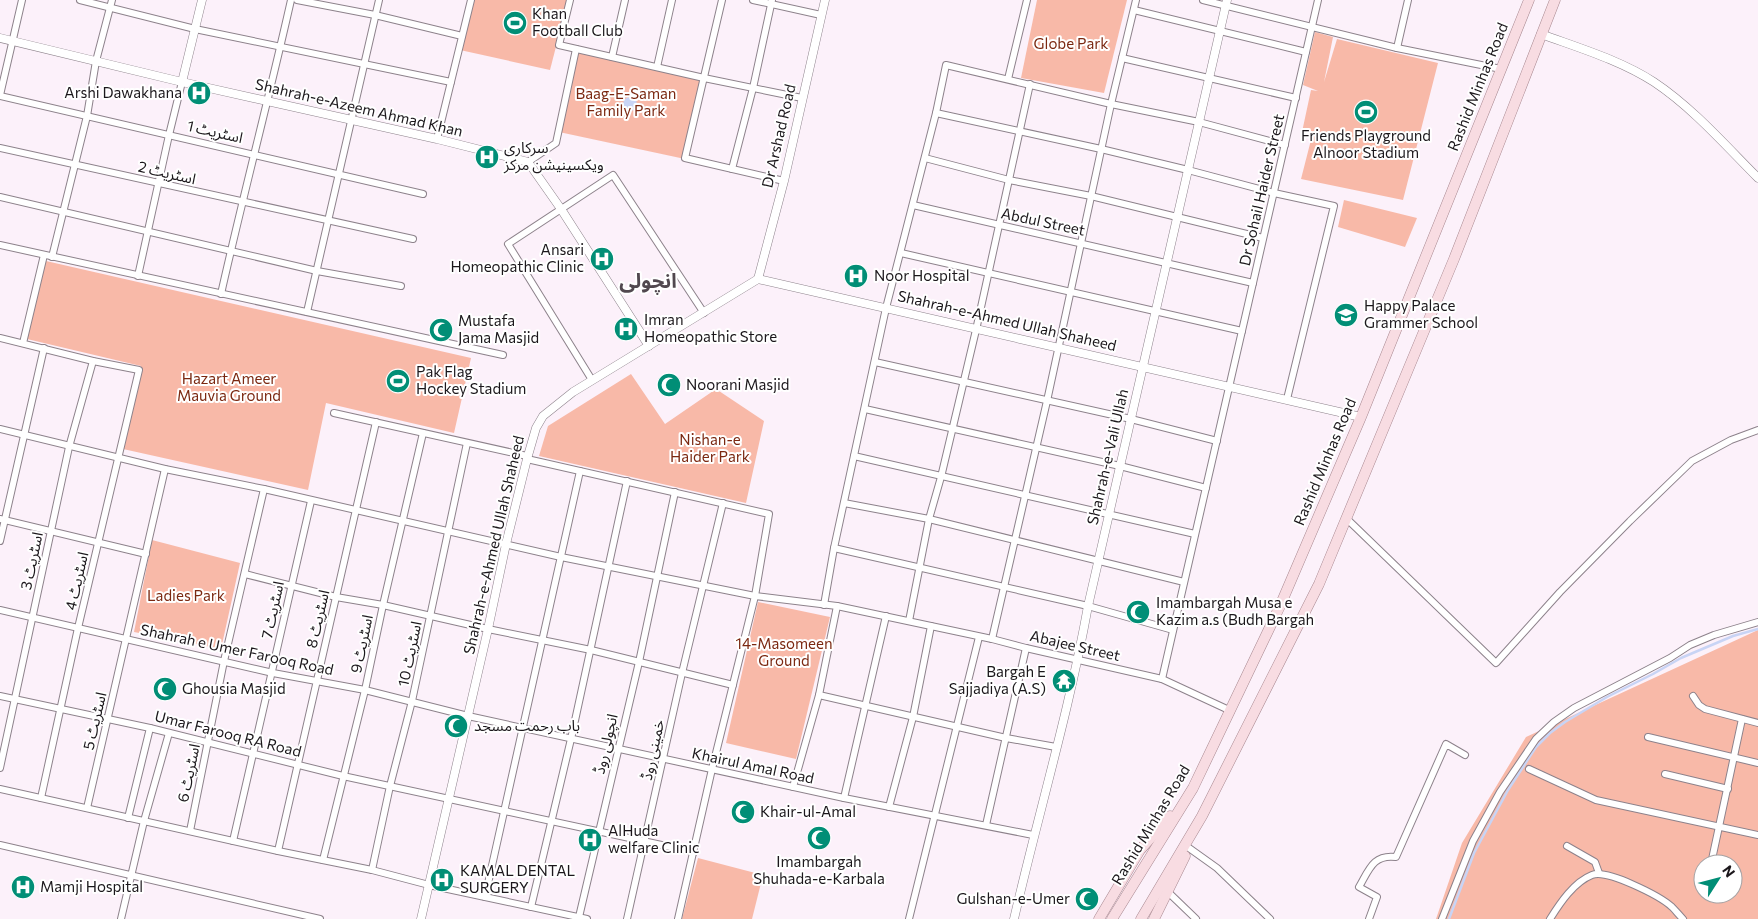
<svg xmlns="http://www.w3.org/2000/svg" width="1758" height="919" viewBox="0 0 1758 919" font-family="Commissioner,'Noto Sans Arabic',sans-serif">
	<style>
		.green { fill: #f8b9a8; fill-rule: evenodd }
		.water { fill: #c8d4f5 }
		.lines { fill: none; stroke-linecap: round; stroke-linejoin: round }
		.stream { stroke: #c8d4f5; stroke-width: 2.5 }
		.minor-casing { stroke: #8d828b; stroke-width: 8 }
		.tertiary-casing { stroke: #8d828b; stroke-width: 9 }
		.primary-casing { stroke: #a88890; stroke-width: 11 }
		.minor { stroke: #fff; stroke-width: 6 }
		.tertiary { stroke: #fff; stroke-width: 8 }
		.primary { stroke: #f8dce2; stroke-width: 10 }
		.labels { text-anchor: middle; stroke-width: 4; stroke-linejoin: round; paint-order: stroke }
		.poi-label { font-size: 15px; fill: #1b171b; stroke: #fff; text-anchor: start }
		.park-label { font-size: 15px; fill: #7b2811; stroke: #fff }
		.street-label { font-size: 15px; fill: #1b171b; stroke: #fff }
		.district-label { font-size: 20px; font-weight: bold; fill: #51484f; stroke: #fff }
	</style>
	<rect width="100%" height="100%" fill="#fcf1fa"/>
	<!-- green -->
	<g class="green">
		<polygon points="472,0 568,0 550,70 460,50"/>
		<polygon points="1037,0 1127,0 1104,93 1021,78"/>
		<polygon points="1315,32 1333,37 1324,82 1337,39 1438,63 1403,200 1301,179 1312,136 1302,132 1311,90 1318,91 1303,85"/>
		<polygon points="576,49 704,78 685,159 559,132"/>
		<polygon points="1344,200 1417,218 1405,247 1338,227"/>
		<polygon points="46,261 471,358 454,433 326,403 308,490 123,449 141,366 27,339"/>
		<polygon points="631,374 665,424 716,389 764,421 746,503 539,456 548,426"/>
		<polygon points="152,540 240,563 221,649 134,632"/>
		<polygon points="758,602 830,617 796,759 726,743"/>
		<path d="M 1758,630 L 1758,919 L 1436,919 L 1462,843 L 1526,737 ZM 1703,864 L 1733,864 L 1733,894 L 1703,894 Z"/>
		<polygon points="698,858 763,875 752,919 682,919"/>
	</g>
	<!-- water -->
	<circle class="water" cx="630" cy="104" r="7"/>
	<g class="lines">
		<!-- stream -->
		<polyline class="stream" points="1449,919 1474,853 1488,827 1508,790 1536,747 1550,733 1565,722 1607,697 1653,674 1681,658 1733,636 1758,629"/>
		<!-- minor casing -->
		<g class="minor-casing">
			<g id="minor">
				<polyline points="80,0 195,29 451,82"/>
				<polyline points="297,0 375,15 462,36"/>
				<polyline points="570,0 559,45 704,78 802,98"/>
				<polyline points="722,0 685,158 784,181"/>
				<polyline points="753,0 821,15"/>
				<polyline points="1203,0 1397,48 1501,69"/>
				<polyline points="1134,10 1306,52"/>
				<polyline points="1397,48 1408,0"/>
				<polyline points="612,57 625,0"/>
				<polyline points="1122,58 1296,98"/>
				<polyline points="657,67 672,0"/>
				<polyline points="1008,79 1027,0"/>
				<polyline points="0,95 22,0"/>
				<polyline points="0,96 423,194"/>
				<polyline points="936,113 1101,149 1188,170 1274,193 1334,206 1287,399"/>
				<polyline points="437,139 471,0"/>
				<polyline points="0,148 413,239"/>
				<polyline points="925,158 1009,180 1091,196 1263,238"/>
				<polyline points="528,162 556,143 576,49"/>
				<polyline points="732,169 753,88 772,0"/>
				<polyline points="0,197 317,271 401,286"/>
				<polyline points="913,205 1253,283"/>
				<polyline points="0,245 503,355"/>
				<polyline points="901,253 1242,331"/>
				<polyline points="52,257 87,116 96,61 112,0"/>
				<polyline points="138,276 169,135 182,82"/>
				<path d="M 221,294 C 243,196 269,98 291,0"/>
				<polyline points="307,312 379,0"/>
				<polyline points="0,338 93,361 139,370 78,628 41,798"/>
				<polyline points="23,343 44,255"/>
				<polyline points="875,362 1131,419 1217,441"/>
				<polyline points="592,380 508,244 613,175 704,313"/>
				<polyline points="865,409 1120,466 1206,488"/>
				<polyline points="334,413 527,456"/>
				<polyline points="0,429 165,469 264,489 561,557 755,596 837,606 992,639 1026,648 1162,679 1231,711"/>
				<path d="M 854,456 C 968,483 1082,508 1195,534"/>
				<polyline points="527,459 769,514 755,596 712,769 678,919"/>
				<polyline points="844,503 929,519 1184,582"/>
				<polyline points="1346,518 1496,663 1560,592 1630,521 1692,461 1731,440 1758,430"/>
				<polyline points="0,519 146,554"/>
				<polyline points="0,541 44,348"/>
				<polyline points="834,548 1088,606 1173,630"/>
				<polyline points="245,574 336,597 383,605 488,629 591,650 733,685"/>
				<polyline points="824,605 834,548 886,308 936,113 946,65 1111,104 1199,122 1285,145"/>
				<polyline points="0,610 273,673 365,690 468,716 844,798 1033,835"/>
				<polyline points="909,621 929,519 941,477 976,330 1030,84"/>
				<polyline points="992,639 1047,401 1111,104 1136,0"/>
				<polyline points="1162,679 1318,0"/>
				<polyline points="819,695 1006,738 1056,747"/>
				<polyline points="0,696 150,728 343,776 694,852"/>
				<polyline points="1693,696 1699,705 1705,709 1758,723"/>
				<polyline points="1648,737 1758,763"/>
				<polyline points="0,768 69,447 93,361"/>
				<polyline points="1529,769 1596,800 1758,835"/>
				<polyline points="1665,774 1728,789"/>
				<polyline points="793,787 819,695 837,606"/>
				<polyline points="0,789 278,851 372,870 429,885 587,919"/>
				<polyline points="844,798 886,616"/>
				<polyline points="889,807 913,717 931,626"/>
				<polyline points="87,808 165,469"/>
				<polyline points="128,818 150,728"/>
				<polyline points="986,825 1026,648"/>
				<polyline points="190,831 224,661 264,489"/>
				<polyline points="233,841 311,501"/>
				<polyline points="0,845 320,919"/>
				<polyline points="1567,846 1595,862 1599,873"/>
				<polyline points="1189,848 1217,868 1270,919"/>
				<polyline points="278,851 376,422"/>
				<polyline points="323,860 365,690 383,605 423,433"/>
				<polyline points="1711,864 1742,719"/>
				<polyline points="372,870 390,786 412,701 467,443"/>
				<polyline points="1168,892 1196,919"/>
				<polyline points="485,897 580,471"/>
				<polyline points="531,907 571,739 627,481"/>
				<polyline points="579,917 639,662 675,492"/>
				<polyline points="121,919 144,821 169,733"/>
				<polyline points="627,919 682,673 723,503"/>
				<polyline points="909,919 979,637"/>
				<path d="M 1369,919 L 1377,897 L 1359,887 C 1369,870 1373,854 1396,857 L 1446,744 L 1465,755"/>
				<polyline points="1442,919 1473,841 1500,792 1536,739 1554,722 1574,708 1670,658 1690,645 1714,635 1758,622"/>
				<path d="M 1550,919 C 1560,903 1574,882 1592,875 C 1607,869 1660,896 1672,907 C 1676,911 1679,915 1683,919"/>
			</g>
		</g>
		<!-- tertiary casing -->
		<g class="tertiary-casing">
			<g id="tertiary">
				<path d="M 1541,34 C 1579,48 1620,60 1654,82 C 1693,108 1725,145 1758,178"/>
				<polyline points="0,38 182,82 437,139 528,162 561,209 649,346"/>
				<polyline points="182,82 202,0"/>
				<polyline points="758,279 784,181 825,0"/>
				<polyline points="421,919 488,629 506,544 527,459 536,428 543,416 573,392 758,279 1361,417"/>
				<path d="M 1014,919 C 1038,815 1069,712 1088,606 L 1227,0"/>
			</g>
		</g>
		<!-- primary casing -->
		<g class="primary-casing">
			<g id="primary">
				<polyline points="1099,919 1140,850 1170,816"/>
				<polyline points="1112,919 1193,788 1280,606 1361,417 1529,0"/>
				<polyline points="1141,919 1202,816 1319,584 1454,259 1555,0"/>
				<polyline points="1154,919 1185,856"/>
			</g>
		</g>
		<!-- minor -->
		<use href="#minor" class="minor"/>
		<!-- tertiary -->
		<use href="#tertiary" class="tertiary"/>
		<!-- primary -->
		<use href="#primary" class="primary"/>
	</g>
	<!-- icons -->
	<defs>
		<g id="stadium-disc" transform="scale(1.25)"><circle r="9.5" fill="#018e76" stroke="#fff"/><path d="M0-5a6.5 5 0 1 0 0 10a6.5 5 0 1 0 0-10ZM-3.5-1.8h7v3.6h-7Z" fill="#fff"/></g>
		<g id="hospital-disc" transform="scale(1.25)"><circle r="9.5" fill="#018e76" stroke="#fff"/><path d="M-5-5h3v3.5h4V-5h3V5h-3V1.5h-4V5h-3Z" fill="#fff"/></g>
		<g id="school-disc" transform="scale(1.25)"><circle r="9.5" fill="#018e76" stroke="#fff"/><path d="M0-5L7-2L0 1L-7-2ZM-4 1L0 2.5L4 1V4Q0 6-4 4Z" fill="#fff"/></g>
		<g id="mosque-disc" transform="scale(1.25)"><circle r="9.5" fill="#018e76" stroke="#fff"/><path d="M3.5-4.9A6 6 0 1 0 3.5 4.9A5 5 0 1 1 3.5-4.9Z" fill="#fff"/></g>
		<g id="temple-disc" transform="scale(1.25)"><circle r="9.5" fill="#018e76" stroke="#fff"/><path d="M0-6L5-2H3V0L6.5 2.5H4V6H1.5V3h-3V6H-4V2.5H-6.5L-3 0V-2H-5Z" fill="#fff"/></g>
	</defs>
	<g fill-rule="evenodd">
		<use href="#stadium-disc" x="515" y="23"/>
		<use href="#hospital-disc" x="199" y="93"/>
		<use href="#stadium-disc" x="1366" y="112"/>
		<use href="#hospital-disc" x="487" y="157"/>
		<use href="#hospital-disc" x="602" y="259"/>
		<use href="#hospital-disc" x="856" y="276"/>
		<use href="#school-disc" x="1346" y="315"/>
		<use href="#hospital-disc" x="626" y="329"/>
		<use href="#mosque-disc" x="441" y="330"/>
		<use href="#stadium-disc" x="398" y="381"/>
		<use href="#mosque-disc" x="669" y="385"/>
		<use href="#mosque-disc" x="1138" y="612"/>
		<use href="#temple-disc" x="1064" y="681"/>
		<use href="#mosque-disc" x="165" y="689"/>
		<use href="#mosque-disc" x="456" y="726"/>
		<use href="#mosque-disc" x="743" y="812"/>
		<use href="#mosque-disc" x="819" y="838"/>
		<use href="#hospital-disc" x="590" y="840"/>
		<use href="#hospital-disc" x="442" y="880"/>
		<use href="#hospital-disc" x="23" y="887"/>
		<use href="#mosque-disc" x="1087" y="899"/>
	</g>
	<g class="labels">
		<!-- poi labels -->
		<g class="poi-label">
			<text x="532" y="19">Khan<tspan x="532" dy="17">Football Club</tspan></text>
			<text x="182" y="98" text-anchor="end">Arshi Dawakhana</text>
			<text x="1366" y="141" text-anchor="middle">Friends Playground<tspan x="1366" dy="17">Alnoor Stadium</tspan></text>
			<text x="504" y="153">سرکاری<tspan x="504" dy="17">ویکسینیشن مرکز</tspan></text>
			<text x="584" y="255" text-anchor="end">Ansari<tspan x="584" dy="17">Homeopathic Clinic</tspan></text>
			<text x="874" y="281">Noor Hospital</text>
			<text x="1364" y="311">Happy Palace<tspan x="1364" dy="17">Grammer School</tspan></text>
			<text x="644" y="325">Imran<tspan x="644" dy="17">Homeopathic Store</tspan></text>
			<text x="458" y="326">Mustafa<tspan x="458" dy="17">Jama Masjid</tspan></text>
			<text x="416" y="377">Pak Flag<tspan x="416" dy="17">Hockey Stadium</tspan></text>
			<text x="686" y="390">Noorani Masjid</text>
			<text x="1156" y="608">Imambargah Musa e<tspan x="1156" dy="17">Kazim a.s (Budh Bargah</tspan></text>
			<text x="1046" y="677" text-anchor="end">Bargah E<tspan x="1046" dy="17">Sajjadiya (A.S)</tspan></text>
			<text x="182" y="694">Ghousia Masjid</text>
			<text x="474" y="731">باب رحمت مسجد</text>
			<text x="760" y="817">Khair-ul-Amal</text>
			<text x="608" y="836">AlHuda<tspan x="608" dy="17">welfare Clinic</tspan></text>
			<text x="819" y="867" text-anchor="middle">Imambargah<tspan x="819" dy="17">Shuhada-e-Karbala</tspan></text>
			<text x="460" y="876">KAMAL DENTAL<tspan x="460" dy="17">SURGERY</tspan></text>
			<text x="40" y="892">Mamji Hospital</text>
			<text x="1070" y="904" text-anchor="end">Gulshan-e-Umer</text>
		</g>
		<!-- park labels -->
		<g class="park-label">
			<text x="1071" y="49">Globe Park</text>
			<text x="626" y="99">Baag-E-Saman<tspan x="626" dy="17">Family Park</tspan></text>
			<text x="229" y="384">Hazart Ameer<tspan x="229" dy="17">Mauvia Ground</tspan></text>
			<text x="710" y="445">Nishan-e<tspan x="710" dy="17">Haider Park</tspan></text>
			<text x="186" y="601">Ladies Park</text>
			<text x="784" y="649">14-Masomeen<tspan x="784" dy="17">Ground</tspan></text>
		</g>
		<!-- street labels -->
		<g class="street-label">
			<text transform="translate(1478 87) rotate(-68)" y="5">Rashid Minhas Road</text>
			<text transform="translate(359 108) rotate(13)" y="5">Shahrah-e-Azeem Ahmad Khan</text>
			<text transform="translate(215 132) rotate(13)" y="5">اسٹریٹ 1</text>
			<text transform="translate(779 136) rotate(-77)" y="5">Dr Arshad Road</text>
			<text transform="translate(167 173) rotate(13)" y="5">اسٹریٹ 2</text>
			<text transform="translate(1262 190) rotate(-77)" y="5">Dr Sohail Haider Street</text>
			<text transform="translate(1043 222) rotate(12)" y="5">Abdul Street</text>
			<text transform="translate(1007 321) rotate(13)" y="5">Shahrah-e-Ahmed Ullah Shaheed</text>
			<text transform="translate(1108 457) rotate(-77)" y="5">Shahrah-e-Vali Ullah</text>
			<text transform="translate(1325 462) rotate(-67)" y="5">Rashid Minhas Road</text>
			<text transform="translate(494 545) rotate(-77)" y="5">Shahrah-e-Ahmed Ullah Shaheed</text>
			<text transform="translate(32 561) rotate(-78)" y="5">اسٹریٹ 3</text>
			<text transform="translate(77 581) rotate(-77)" y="5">اسٹریٹ 4</text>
			<text transform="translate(273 610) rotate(-78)" y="5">اسٹریٹ 7</text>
			<text transform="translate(318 619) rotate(-77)" y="5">اسٹریٹ 8</text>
			<text transform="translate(362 644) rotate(-78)" y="5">اسٹریٹ 9</text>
			<text transform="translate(1075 646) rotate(13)" y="5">Abajee Street</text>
			<text transform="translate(237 650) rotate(12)" y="5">Shahrah e Umer Farooq Road</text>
			<text transform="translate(410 654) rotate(-78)" y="5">اسٹریٹ 10</text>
			<text transform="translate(95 721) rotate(-77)" y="5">اسٹریٹ 5</text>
			<text transform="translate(228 734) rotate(14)" y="5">Umar Farooq RA Road</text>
			<text transform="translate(606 744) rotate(-77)" y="5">انچولی روڈ</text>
			<text transform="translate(653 750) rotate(-78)" y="5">خمینی روڈ</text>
			<text transform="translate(753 766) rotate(12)" y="5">Khairul Amal Road</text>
			<text transform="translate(189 773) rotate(-78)" y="5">اسٹریٹ 6</text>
			<text transform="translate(1151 825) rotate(-59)" y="5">Rashid Minhas Road</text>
		</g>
		<!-- district labels -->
		<g class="district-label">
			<text x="648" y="288">انچولی</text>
		</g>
	</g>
	<!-- north arrow -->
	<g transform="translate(1718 879) rotate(54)"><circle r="24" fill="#ffffff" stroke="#a4a2a4"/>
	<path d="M0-4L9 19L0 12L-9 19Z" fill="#018e76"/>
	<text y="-8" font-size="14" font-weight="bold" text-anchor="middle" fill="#1b171b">N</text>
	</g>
</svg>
